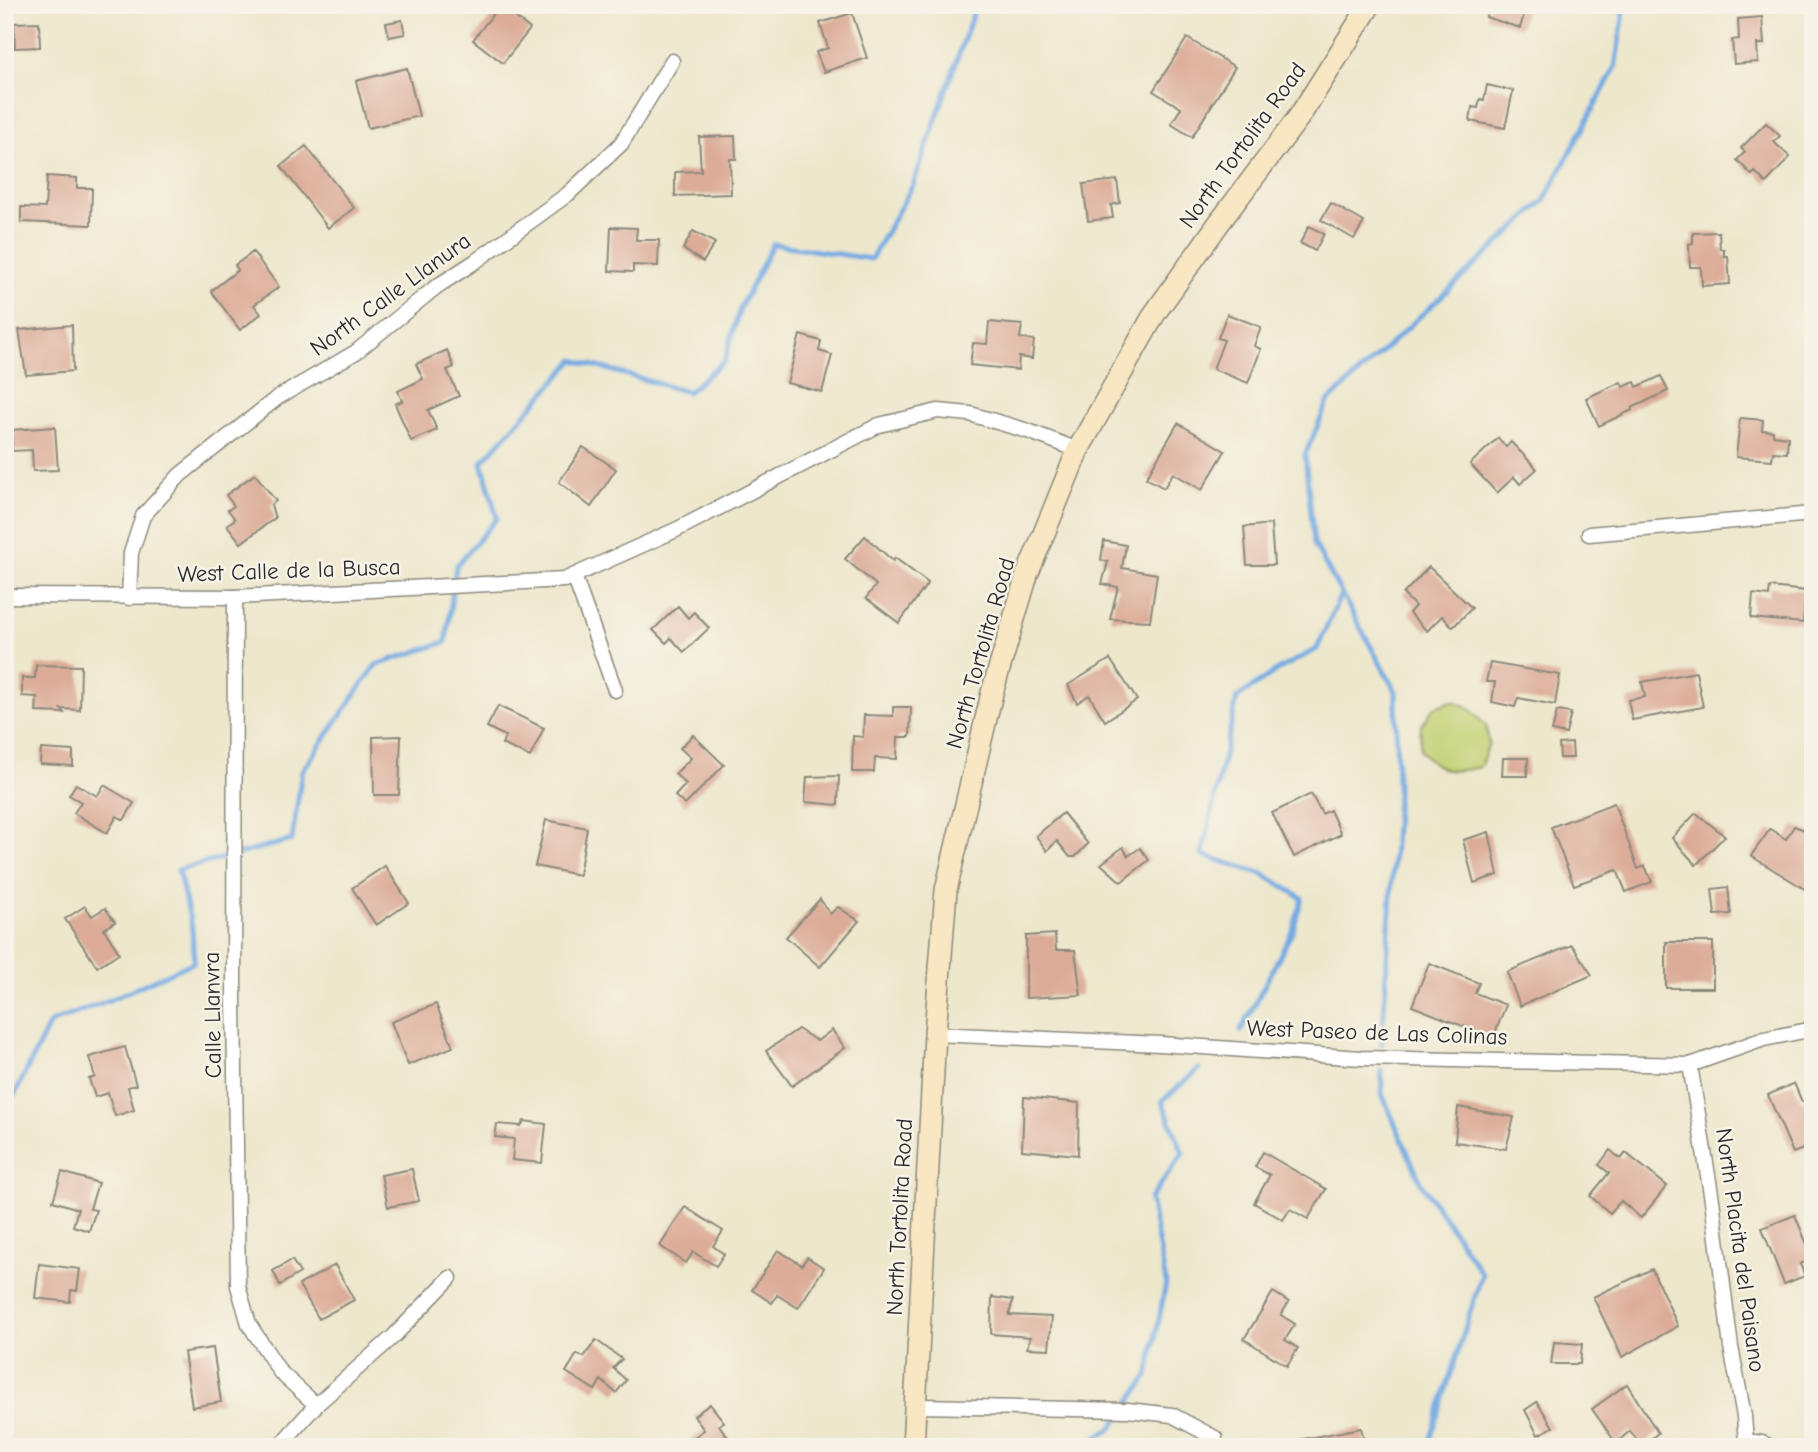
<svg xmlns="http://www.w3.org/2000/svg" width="1818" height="1452" viewBox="0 0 1818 1452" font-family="'Comic Neue',sans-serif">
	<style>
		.green { fill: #c2d275; stroke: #767e50; stroke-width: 2 }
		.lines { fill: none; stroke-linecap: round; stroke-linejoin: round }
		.stream { stroke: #75aae2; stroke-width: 5 }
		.building { fill: #dcac98 }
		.street-casing { stroke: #8c897c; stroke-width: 17 }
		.secondary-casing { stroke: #8c897c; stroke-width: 24 }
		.street { stroke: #fff; stroke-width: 14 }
		.secondary { stroke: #f9e7c3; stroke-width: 21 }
		.labels { text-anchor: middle; stroke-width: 5; stroke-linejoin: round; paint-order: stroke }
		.street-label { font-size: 23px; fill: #2b2b2b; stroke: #f7f3e8 }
	</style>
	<rect width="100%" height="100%" fill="#f7f3e8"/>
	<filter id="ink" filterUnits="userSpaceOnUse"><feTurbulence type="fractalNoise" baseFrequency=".0143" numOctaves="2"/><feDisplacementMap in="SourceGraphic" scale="14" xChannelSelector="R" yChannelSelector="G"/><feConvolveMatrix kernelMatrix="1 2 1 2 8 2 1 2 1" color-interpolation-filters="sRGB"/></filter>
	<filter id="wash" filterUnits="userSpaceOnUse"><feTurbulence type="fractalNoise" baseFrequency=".00686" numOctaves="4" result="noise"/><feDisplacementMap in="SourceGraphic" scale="28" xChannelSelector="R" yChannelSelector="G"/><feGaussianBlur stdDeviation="1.57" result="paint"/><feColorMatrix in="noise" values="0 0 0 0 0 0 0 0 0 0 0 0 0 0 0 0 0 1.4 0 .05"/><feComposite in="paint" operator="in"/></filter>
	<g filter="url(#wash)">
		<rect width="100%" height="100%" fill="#ede7cc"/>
		<!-- green -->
		<path class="green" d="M 1452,701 L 1467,706 L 1486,726 L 1489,744 L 1480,767 C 1449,773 1442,774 1420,750 L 1421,726 L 1434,707 Z"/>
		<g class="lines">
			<!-- stream -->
			<g class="stream">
				<polyline points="1241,1031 1293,930 1302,898 1263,874 1202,855 1237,698 1279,669 1317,649 1341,594"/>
				<polyline points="1382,1044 1397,794 1396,692 1314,544 1305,455 1328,402 1544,201 1615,68 1625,5"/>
				<polyline points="1382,1071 1382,1094 1421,1183 1482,1274 1428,1447"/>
				<polyline points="5,1111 16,1092 50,1023 107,1001 194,962 192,927 178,870 292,840 302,771 376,665 446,642 456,566 497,518 482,462 574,360 688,392 725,360 740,308 773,244 871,259 913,185 976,5"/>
				<polyline points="1080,1447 1111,1429 1148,1376 1166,1283 1150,1199 1183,1153 1162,1101 1199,1069"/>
			</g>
		</g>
		<g id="blocks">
			<!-- building -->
			<g class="building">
				<polygon points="500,5 530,29 503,63 473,40"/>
				<polygon points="1490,5 1527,5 1520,28 1486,17"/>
				<polygon points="852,13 867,58 824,72 816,52 828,48 820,23"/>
				<polygon points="1762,17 1764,44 1757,44 1758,62 1734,64 1732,40 1739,39 1738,19"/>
				<polygon points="402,20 405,34 389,37 386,23"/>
				<polygon points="39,22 40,47 15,48 14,23"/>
				<polygon points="1187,38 1235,67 1192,137 1171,124 1181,108 1153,91"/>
				<polygon points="407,68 419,116 368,128 356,81"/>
				<polygon points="1487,85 1513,91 1505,128 1470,121 1472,107 1478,108 1480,99 1484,100"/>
				<polygon points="1766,123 1780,136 1774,142 1790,157 1766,183 1755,172 1752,175 1737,160 1745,152 1741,148"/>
				<polygon points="735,136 736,159 730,159 731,194 675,196 675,172 701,171 699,137"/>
				<polygon points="306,146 354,208 328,228 281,166"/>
				<polygon points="47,176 77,178 77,188 92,188 91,225 21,222 21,207 45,208"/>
				<polygon points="1117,180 1120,203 1111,205 1113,218 1088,221 1083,184"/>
				<polygon points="1331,203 1364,222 1354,239 1321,220"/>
				<polygon points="1309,226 1324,234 1315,251 1300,243"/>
				<polygon points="611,227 637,228 636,240 659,240 658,266 633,265 633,272 609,271"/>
				<polygon points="693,231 715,243 703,262 683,249"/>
				<polygon points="1719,232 1720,249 1724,249 1724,256 1728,256 1730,284 1702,286 1701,267 1690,267 1689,244 1693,243 1693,233"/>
				<polygon points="253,252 279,287 254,305 261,314 240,330 211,291 238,270 235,265"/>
				<polygon points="1227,314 1261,327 1254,346 1261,349 1248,383 1213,369 1224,340 1218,338"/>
				<polygon points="989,322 1022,325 1020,338 1034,340 1032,359 1019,357 1018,370 970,365 973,343 987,344"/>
				<polygon points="72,325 73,371 26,375 19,330"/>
				<polygon points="800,335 821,341 819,351 832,355 822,392 787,383"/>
				<polygon points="447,350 454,367 447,370 459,396 428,410 437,430 411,441 395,404 402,401 398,391 423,379 416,364"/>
				<polygon points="1661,376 1668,391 1632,408 1632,410 1599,426 1586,398 1621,382 1623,387 1635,382 1637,387"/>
				<polygon points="1740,418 1763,420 1762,430 1773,431 1773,435 1788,437 1787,453 1773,452 1772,460 1736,457"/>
				<polygon points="1178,423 1225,451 1202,490 1173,473 1164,488 1146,478"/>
				<polygon points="55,427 58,470 33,471 32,450 12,451 11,430"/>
				<polygon points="1498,438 1506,447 1511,442 1537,469 1520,484 1514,477 1497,493 1470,464"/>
				<polygon points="583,447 616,469 591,507 559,482"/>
				<polygon points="255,474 276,501 271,505 275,518 241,543 227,525 235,519 228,510 234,506 226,495"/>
				<polygon points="1271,524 1274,565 1247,565 1244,527"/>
				<polygon points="865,536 893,561 895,558 928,583 899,623 866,598 876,585 845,559"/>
				<polygon points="1104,541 1126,545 1122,568 1157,574 1150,621 1110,619 1118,587 1102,584 1108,562 1101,560"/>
				<polygon points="1429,567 1472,608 1453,627 1442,616 1427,631 1409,613 1415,606 1403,594"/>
				<polygon points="1770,587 1806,591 1803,623 1751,618 1753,594 1769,596"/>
				<polygon points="678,606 688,618 694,612 709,628 684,652 671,638 666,643 653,630"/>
				<polygon points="1110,659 1137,700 1105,721 1089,695 1077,703 1068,685"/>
				<polygon points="1490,663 1560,675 1555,705 1518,698 1515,707 1492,702 1495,682 1486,682"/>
				<polygon points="36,665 81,666 80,710 61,709 64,713 36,712 37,697 22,696 22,678 35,678"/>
				<polygon points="1696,672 1703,707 1632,720 1628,700 1645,697 1642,682"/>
				<polygon points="498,706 544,728 530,757 502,744 505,736 487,727"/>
				<polygon points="893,707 911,707 910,737 898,737 897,759 875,758 874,772 852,772 853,736 863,737 864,715 893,716"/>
				<polygon points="1557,711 1571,713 1566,734 1552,731"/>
				<polygon points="693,735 724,765 685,805 675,796 686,784 675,774 691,758 680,748"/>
				<polygon points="401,736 399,795 374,795 373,737"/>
				<polygon points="1572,743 1573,758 1560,758 1559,744"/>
				<polygon points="41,749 73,751 73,766 40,764"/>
				<polygon points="1503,758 1528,758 1527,776 1502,776"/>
				<polygon points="839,776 838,805 805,802 807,777"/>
				<polygon points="76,784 97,796 104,785 134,803 124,820 117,816 107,833 74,813 81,802 69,795"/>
				<polygon points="1311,794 1322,814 1330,810 1341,834 1294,857 1272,813"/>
				<polygon points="1614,803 1638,869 1645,866 1652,882 1626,892 1617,870 1574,885 1551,827"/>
				<polygon points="1063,813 1088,844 1075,857 1070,857 1057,841 1047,851 1036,836"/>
				<polygon points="1696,813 1725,836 1696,865 1672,838"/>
				<polygon points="546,820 587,828 579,875 535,866"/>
				<polygon points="1794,826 1813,833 1813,894 1751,856 1770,829 1786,839"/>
				<polygon points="1489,832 1498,875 1474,883 1463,840"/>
				<polygon points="1123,847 1128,856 1140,848 1149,860 1121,882 1101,864"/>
				<polygon points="385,866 409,903 376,925 352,888"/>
				<polygon points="1728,887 1731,914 1715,915 1712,889"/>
				<polygon points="820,899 830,914 838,907 859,921 820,967 786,937"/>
				<polygon points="85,906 92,916 105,908 115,922 104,929 119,953 97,967 65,919"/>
				<polygon points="1055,934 1056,950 1075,950 1081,995 1026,998 1026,936"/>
				<rect x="1666" y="942" width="47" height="46"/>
				<polygon points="1572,945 1592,975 1520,1006 1507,972"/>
				<polygon points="1429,963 1479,983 1475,993 1506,1005 1493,1038 1412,1006"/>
				<polygon points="436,1004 453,1047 408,1065 391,1022"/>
				<polygon points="798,1029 817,1041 832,1030 845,1048 792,1086 766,1051"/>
				<polygon points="125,1047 136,1085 128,1087 134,1110 115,1116 108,1093 95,1097 89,1079 95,1077 89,1057"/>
				<polygon points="1794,1083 1802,1102 1813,1097 1813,1145 1793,1153 1768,1095"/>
				<polygon points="1024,1097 1079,1103 1078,1155 1022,1150"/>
				<polygon points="1458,1107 1514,1117 1506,1149 1455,1142"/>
				<polygon points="524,1121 546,1124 542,1163 512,1160 514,1139 495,1137 497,1124 521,1126"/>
				<polygon points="1610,1150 1621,1159 1626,1153 1667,1186 1641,1218 1621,1201 1610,1213 1590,1196 1609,1173 1599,1165"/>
				<polygon points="1263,1152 1326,1189 1308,1219 1290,1209 1283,1220 1254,1203 1270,1175 1255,1167"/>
				<polygon points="412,1169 419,1201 388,1207 381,1175"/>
				<polygon points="62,1172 98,1183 90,1209 96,1210 89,1231 73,1226 78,1209 53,1201"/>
				<polygon points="685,1207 723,1231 713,1246 724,1254 716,1266 693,1252 686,1263 660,1246"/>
				<polygon points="1795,1215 1813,1259 1800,1264 1805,1276 1784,1284 1762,1228"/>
				<polygon points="778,1250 802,1265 807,1257 824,1268 798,1308 777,1295 772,1303 752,1290"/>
				<polygon points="292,1260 300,1273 280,1285 273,1271"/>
				<polygon points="39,1264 80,1269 77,1291 71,1290 70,1302 35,1298"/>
				<polygon points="335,1265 354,1300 319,1319 299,1285"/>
				<polygon points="1652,1269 1678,1326 1622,1357 1593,1297"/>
				<polygon points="1273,1292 1289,1302 1281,1315 1295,1324 1285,1340 1298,1348 1287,1366 1244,1339"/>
				<polygon points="992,1297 1013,1300 1009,1315 1052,1317 1049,1349 1027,1348 1030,1337 991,1334"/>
				<polygon points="596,1340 622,1359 613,1368 626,1380 616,1393 601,1380 595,1390 566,1372 577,1354 584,1357"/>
				<polygon points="1554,1342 1582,1344 1580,1364 1551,1364"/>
				<polygon points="213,1348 221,1402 192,1407 184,1352"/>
				<polygon points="1627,1384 1658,1433 1642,1446 1630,1431 1616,1443 1592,1409"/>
				<polygon points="1537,1402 1553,1427 1538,1435 1525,1410"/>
				<polygon points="710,1404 724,1422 719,1425 735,1447 680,1447 704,1430 694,1416"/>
				<polygon points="1361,1428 1366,1447 1298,1447 1298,1440"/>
			</g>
		</g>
	</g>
	<g filter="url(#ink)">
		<use href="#blocks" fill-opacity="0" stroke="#8c897c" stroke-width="2"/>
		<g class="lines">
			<!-- street casing -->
			<g class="street-casing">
				<g id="street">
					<polyline points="1589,534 1813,514"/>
					<polyline points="574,576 615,690"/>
					<polyline points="5,596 235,597 564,580 678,529 879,425 938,411 970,414 1028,431 1078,450"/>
					<polyline points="235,597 234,1001 238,1286 249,1324 280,1372 316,1405"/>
					<polyline points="129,598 131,553 143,516 180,475 277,398 356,352 436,287 476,261 568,194 621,144 672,61"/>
					<polyline points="935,1034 1160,1044 1361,1058 1690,1065 1764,1039 1813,1029"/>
					<polyline points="1690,1065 1712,1200 1731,1347 1744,1416 1746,1442"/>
					<polyline points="917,1406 1128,1410 1172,1415 1215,1438"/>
					<path d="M 1739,1446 C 1750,1441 1760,1440 1770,1447"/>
					<polyline points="276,1447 284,1441 316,1405 394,1336 450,1278"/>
				</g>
			</g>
			<!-- secondary casing -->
			<g class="secondary-casing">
				<polyline id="secondary" points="913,1447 935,1034 946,890 992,693 1027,575 1078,450 1155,313 1219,223 1299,117 1370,5"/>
			</g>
			<!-- street -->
			<use href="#street" class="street"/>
			<!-- secondary -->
			<use href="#secondary" class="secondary"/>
		</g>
	</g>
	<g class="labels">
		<!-- street labels -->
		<g class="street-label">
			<text transform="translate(1242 145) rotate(-54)" y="8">North Tortolita Road</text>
			<text transform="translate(390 294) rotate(-36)" y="8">North Calle Llanura</text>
			<text transform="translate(289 570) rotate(-2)" y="8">West Calle de la Busca</text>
			<text transform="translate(980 653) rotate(-74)" y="8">North Tortolita Road</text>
			<text transform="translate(212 1015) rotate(-91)" y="8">Calle Llanvra</text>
			<text transform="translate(1377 1032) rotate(2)" y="8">West Paseo de Las Colinas</text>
			<text transform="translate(899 1217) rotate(-87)" y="8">North Tortolita Road</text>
			<text transform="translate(1741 1250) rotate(82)" y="8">North Placita del Paisano</text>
		</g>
	</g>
	<!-- margin -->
	<rect width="1818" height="1452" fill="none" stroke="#f7f3e8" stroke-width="28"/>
</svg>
